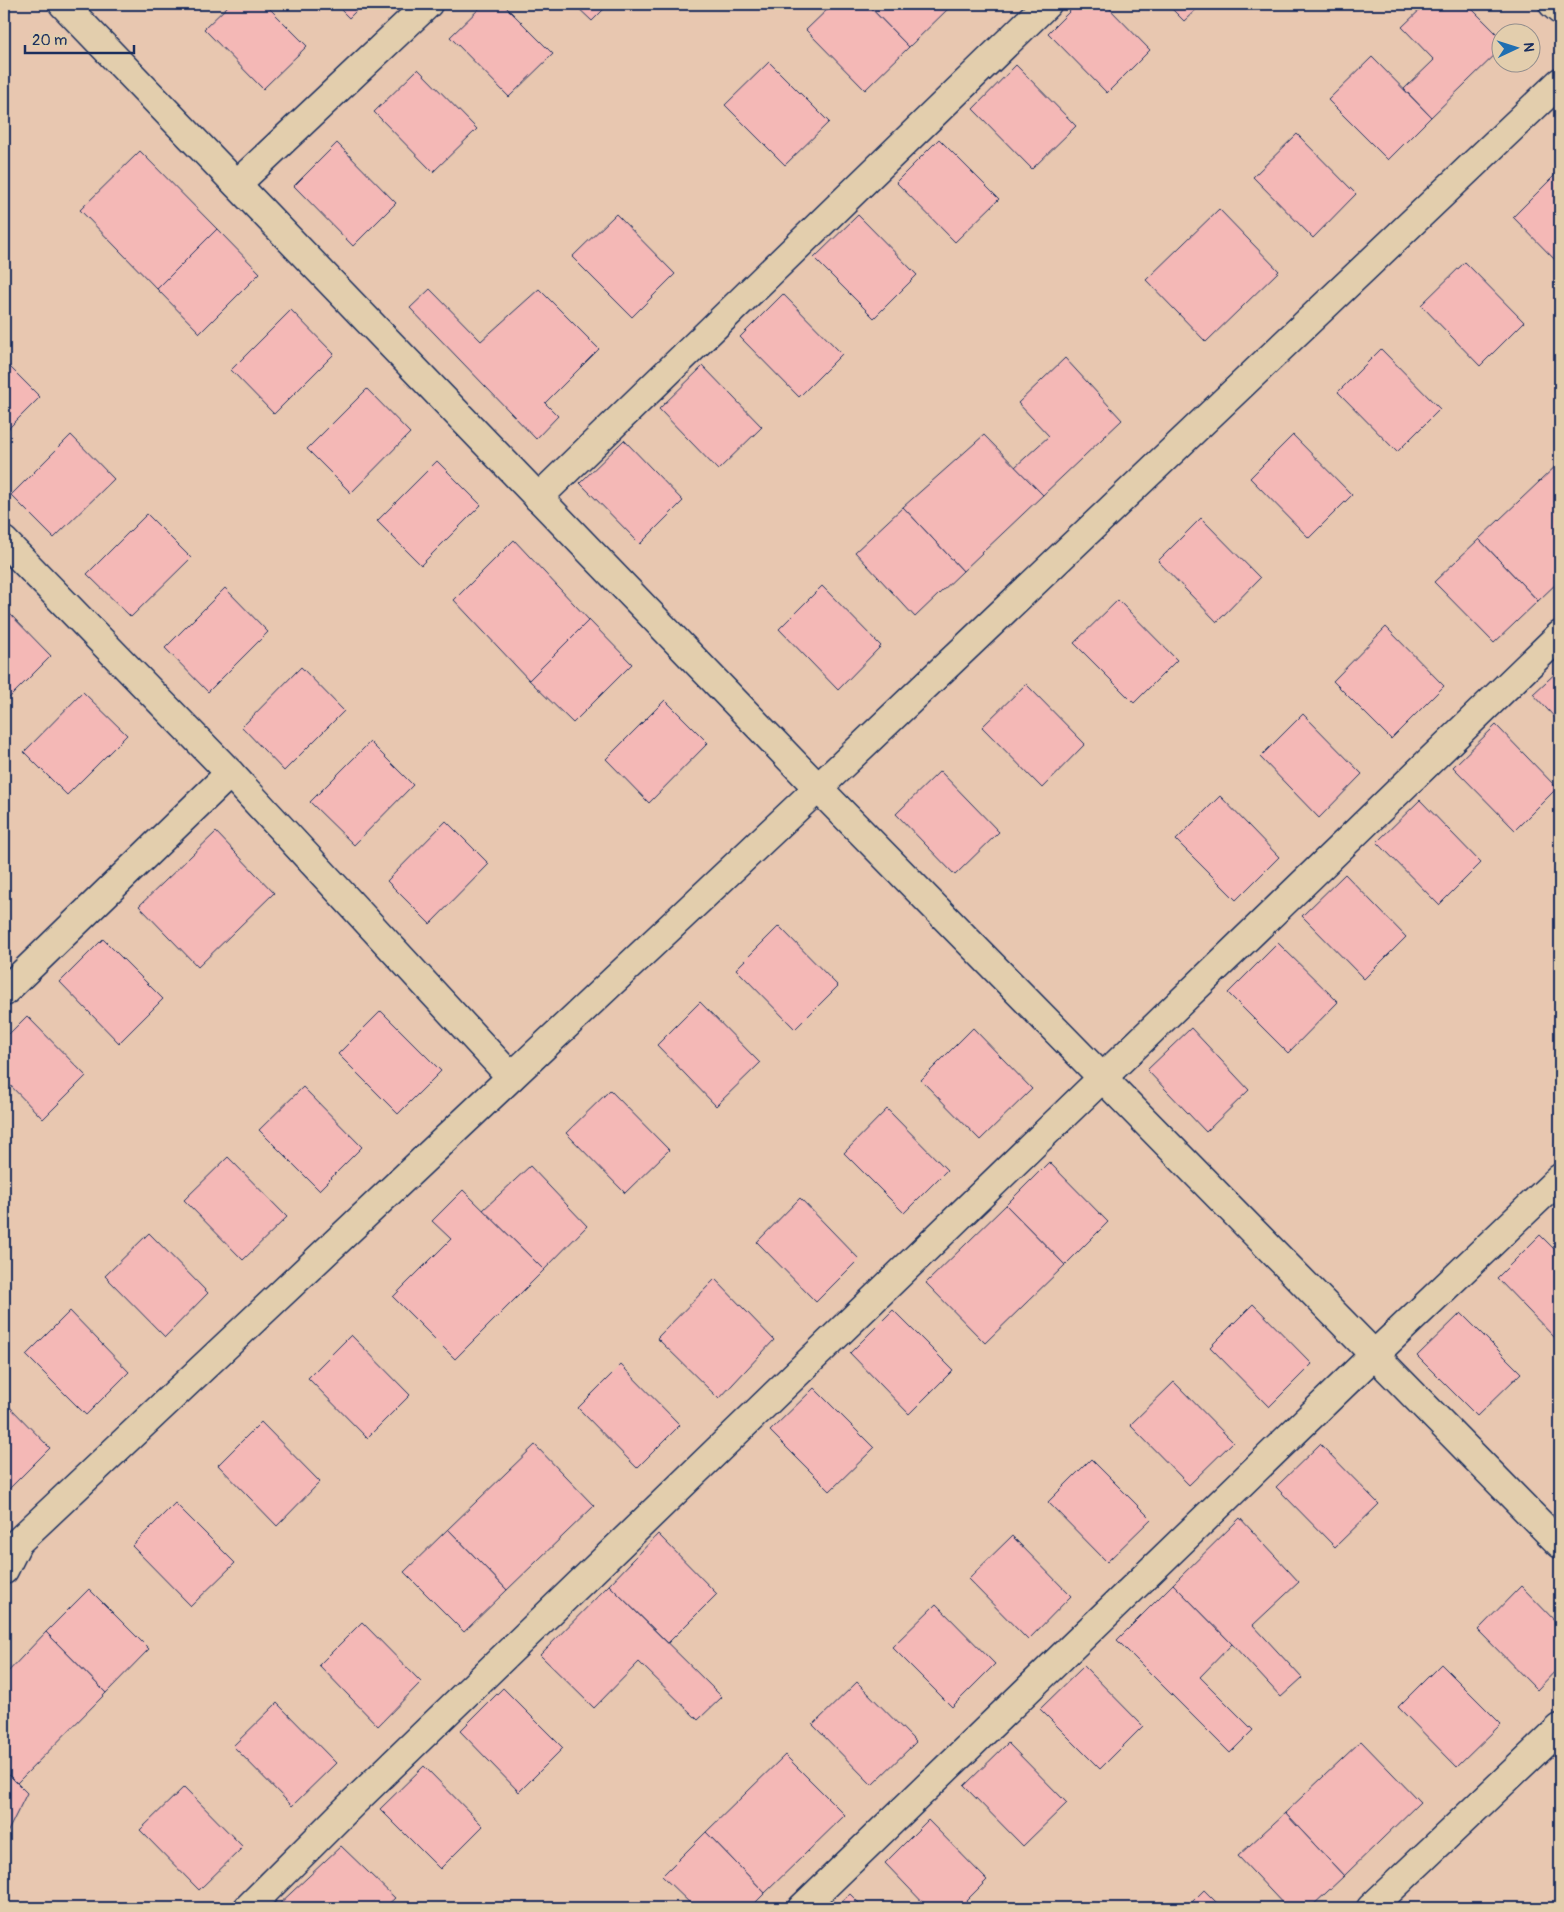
<svg xmlns="http://www.w3.org/2000/svg" width="1564" height="1912" viewBox="0 0 1564 1912" font-family="Pangolin,sans-serif">
	<style>
		.building { fill: #f4b8b6; stroke: #1b2f5e }
		.lines { fill: none; stroke-linecap: round; stroke-linejoin: round }
		.minor-casing { stroke: #1b2f5e; stroke-width: 31 }
		.minor { stroke: #e3cead; stroke-width: 28 }
	</style>
	<rect width="100%" height="100%" fill="#e8c7b0"/>
	<filter id="ink" filterUnits="userSpaceOnUse"><feTurbulence type="fractalNoise" baseFrequency=".02" numOctaves="2"/><feDisplacementMap in="SourceGraphic" scale="10" xChannelSelector="R" yChannelSelector="G"/><feConvolveMatrix kernelMatrix="1 2 1 2 8 2 1 2 1" color-interpolation-filters="sRGB"/></filter>
	<g filter="url(#ink)">
		<!-- building -->
		<g class="building">
			<polygon points="230,4 265,4 307,46 263,89 204,29"/>
			<polygon points="335,4 363,4 349,18"/>
			<polygon points="484,4 503,4 553,54 509,97 450,37"/>
			<polygon points="574,4 609,4 592,21"/>
			<polygon points="833,4 867,4 909,47 865,90 806,30"/>
			<polygon points="867,4 953,4 909,47"/>
			<polygon points="1077,4 1105,4 1150,50 1107,93 1048,33"/>
			<polygon points="1167,4 1202,4 1184,21"/>
			<polygon points="1426,4 1467,4 1502,39 1502,48 1431,117 1404,89 1434,60 1402,27"/>
			<polygon points="1372,57 1431,117 1388,160 1328,100"/>
			<polygon points="769,62 829,122 785,165 725,105"/>
			<polygon points="1016,65 1076,126 1032,169 973,109"/>
			<polygon points="418,69 477,129 433,172 374,112"/>
			<polygon points="1297,134 1356,194 1313,238 1253,177"/>
			<polygon points="939,139 999,199 955,242 896,182"/>
			<polygon points="337,143 396,203 353,246 294,186"/>
			<polygon points="140,151 217,229 157,289 80,210"/>
			<polygon points="1556,174 1560,178 1560,265 1513,217"/>
			<polygon points="1219,209 1279,271 1206,342 1146,280"/>
			<polygon points="616,214 675,274 632,317 572,257"/>
			<polygon points="858,215 917,275 874,318 814,258"/>
			<polygon points="217,229 260,273 200,333 157,289"/>
			<polygon points="1465,262 1524,322 1480,366 1421,305"/>
			<polygon points="430,289 481,341 539,289 599,349 545,403 558,416 536,439 410,308"/>
			<polygon points="783,294 842,354 799,397 740,337"/>
			<polygon points="291,310 334,354 274,414 231,370"/>
			<polygon points="1381,349 1440,409 1397,452 1338,392"/>
			<polygon points="1065,358 1122,420 1043,495 1015,467 1049,436 1018,403"/>
			<polygon points="4,361 40,397 4,433"/>
			<polygon points="703,366 762,427 718,470 659,409"/>
			<polygon points="367,389 410,433 351,493 307,449"/>
			<polygon points="71,435 114,479 54,538 11,495"/>
			<polygon points="984,435 1043,495 963,571 903,507"/>
			<polygon points="1293,435 1352,495 1309,538 1250,478"/>
			<polygon points="624,440 683,501 640,544 580,483"/>
			<polygon points="437,461 481,505 421,565 377,521"/>
			<polygon points="1560,462 1560,580 1538,601 1479,539"/>
			<polygon points="903,507 963,571 915,617 855,552"/>
			<polygon points="147,514 191,558 131,617 87,574"/>
			<polygon points="1201,518 1260,578 1217,622 1158,561"/>
			<polygon points="1479,539 1538,601 1494,643 1434,582"/>
			<polygon points="514,540 589,620 529,680 454,600"/>
			<polygon points="822,586 881,646 838,690 779,629"/>
			<polygon points="225,588 268,632 208,692 165,648"/>
			<polygon points="1118,600 1177,660 1134,703 1074,643"/>
			<polygon points="8,612 51,656 4,703 4,616"/>
			<polygon points="589,620 632,664 573,723 529,680"/>
			<polygon points="1386,627 1444,686 1391,739 1333,681"/>
			<polygon points="301,667 344,711 284,771 242,727"/>
			<polygon points="1560,669 1560,723 1533,694"/>
			<polygon points="1026,684 1085,744 1042,788 982,727"/>
			<polygon points="83,692 127,735 67,795 24,752"/>
			<polygon points="665,700 708,743 649,803 606,759"/>
			<polygon points="1303,714 1362,774 1319,818 1260,757"/>
			<polygon points="1496,725 1557,788 1515,830 1453,767"/>
			<polygon points="370,742 413,785 354,845 310,802"/>
			<polygon points="940,771 999,832 955,875 896,814"/>
			<polygon points="1220,796 1279,857 1236,900 1176,840"/>
			<polygon points="1420,800 1481,863 1439,905 1377,842"/>
			<polygon points="446,821 489,864 430,924 387,881"/>
			<polygon points="216,832 274,893 198,967 139,906"/>
			<polygon points="1345,874 1406,937 1364,979 1302,916"/>
			<polygon points="779,926 838,986 795,1029 736,969"/>
			<polygon points="103,939 163,999 119,1043 60,982"/>
			<polygon points="1278,943 1338,1002 1288,1053 1228,993"/>
			<polygon points="700,1002 760,1063 716,1106 657,1045"/>
			<polygon points="381,1011 441,1071 398,1114 338,1054"/>
			<polygon points="27,1016 86,1076 43,1119 4,1079 4,1039"/>
			<polygon points="973,1028 1032,1089 980,1140 921,1080"/>
			<polygon points="1191,1028 1249,1090 1206,1132 1147,1070"/>
			<polygon points="303,1087 362,1147 319,1190 259,1130"/>
			<polygon points="610,1090 669,1150 625,1193 566,1133"/>
			<polygon points="887,1109 947,1170 904,1213 844,1153"/>
			<polygon points="228,1157 287,1217 243,1260 184,1200"/>
			<polygon points="1049,1162 1108,1222 1065,1265 1006,1205"/>
			<polygon points="530,1166 587,1226 544,1270 483,1210"/>
			<polygon points="463,1190 544,1270 455,1359 393,1297 451,1239 432,1221"/>
			<polygon points="800,1198 859,1259 816,1302 757,1242"/>
			<polygon points="1006,1205 1065,1265 985,1343 926,1283"/>
			<polygon points="149,1233 208,1293 165,1337 105,1276"/>
			<polygon points="1540,1235 1560,1255 1560,1335 1556,1339 1497,1278"/>
			<polygon points="715,1279 774,1340 719,1399 657,1338"/>
			<polygon points="1253,1304 1312,1364 1269,1407 1210,1347"/>
			<polygon points="893,1310 953,1370 909,1414 850,1353"/>
			<polygon points="70,1311 129,1372 86,1415 26,1355"/>
			<polygon points="1461,1313 1521,1373 1477,1416 1417,1356"/>
			<polygon points="351,1335 410,1395 367,1438 308,1378"/>
			<polygon points="621,1365 680,1425 637,1468 578,1408"/>
			<polygon points="1174,1382 1233,1442 1189,1485 1130,1425"/>
			<polygon points="814,1388 874,1448 830,1491 770,1431"/>
			<polygon points="4,1401 50,1448 4,1494"/>
			<polygon points="261,1422 320,1482 277,1526 218,1465"/>
			<polygon points="1320,1444 1379,1504 1335,1547 1276,1487"/>
			<polygon points="535,1445 594,1506 507,1590 448,1529"/>
			<polygon points="1091,1459 1151,1519 1107,1562 1048,1502"/>
			<polygon points="175,1503 235,1563 191,1606 132,1546"/>
			<polygon points="1240,1518 1299,1582 1253,1625 1302,1678 1281,1697 1232,1644 1173,1584"/>
			<polygon points="448,1529 507,1590 464,1632 404,1572"/>
			<polygon points="658,1534 717,1594 668,1643 609,1585"/>
			<polygon points="1012,1536 1071,1596 1028,1640 968,1579"/>
			<polygon points="1173,1584 1232,1644 1200,1677 1253,1730 1230,1753 1117,1640"/>
			<polygon points="609,1585 722,1697 698,1720 639,1662 594,1708 540,1655"/>
			<polygon points="1521,1586 1560,1626 1560,1666 1537,1690 1478,1630"/>
			<polygon points="89,1589 149,1649 106,1693 46,1632"/>
			<polygon points="936,1604 995,1664 952,1707 892,1647"/>
			<polygon points="362,1622 421,1682 378,1726 319,1665"/>
			<polygon points="46,1632 106,1693 17,1783 4,1770 4,1676"/>
			<polygon points="1441,1664 1501,1724 1457,1767 1398,1707"/>
			<polygon points="1084,1666 1143,1726 1100,1769 1040,1709"/>
			<polygon points="857,1682 916,1742 872,1785 813,1725"/>
			<polygon points="503,1688 563,1748 519,1792 460,1731"/>
			<polygon points="277,1703 336,1763 292,1806 233,1746"/>
			<polygon points="1361,1741 1420,1802 1344,1876 1285,1813"/>
			<polygon points="1008,1743 1067,1803 1023,1846 964,1786"/>
			<polygon points="785,1755 845,1815 765,1893 706,1832"/>
			<polygon points="424,1766 483,1826 440,1869 380,1809"/>
			<polygon points="4,1770 27,1793 4,1839"/>
			<polygon points="184,1787 243,1847 199,1890 140,1830"/>
			<polygon points="1285,1813 1344,1876 1310,1908 1287,1908 1238,1856"/>
			<polygon points="928,1820 987,1880 959,1908 928,1908 885,1863"/>
			<polygon points="706,1832 765,1893 750,1908 695,1908 662,1876"/>
			<polygon points="341,1846 395,1898 384,1908 275,1908"/>
			<polygon points="1204,1890 1222,1908 1186,1908"/>
			<polygon points="850,1894 864,1908 835,1908"/>
		</g>
		<g class="lines">
			<!-- minor casing -->
			<g class="minor-casing">
				<g id="minor">
					<polyline points="63,4 818,788 1560,1544"/>
					<polyline points="1553,4 1560,10"/>
					<polyline points="237,184 428,4"/>
					<polyline points="538,498 1047,4"/>
					<polyline points="4,541 230,773 511,1077"/>
					<polyline points="4,992 230,773"/>
					<polyline points="4,1570 18,1542 818,788 1560,82"/>
					<polyline points="248,1908 354,1802 1560,635"/>
					<polyline points="802,1908 1374,1355 1560,1178"/>
					<polyline points="1371,1908 1560,1728"/>
				</g>
			</g>
			<!-- minor -->
			<use href="#minor" class="minor"/>
		</g>
	</g>
	<!-- margin -->
	<rect width="1564" height="1912" fill="none" stroke="#e3cead" stroke-width="20"/>
	<rect x="10" y="10" width="1544" height="1892" fill="none" stroke="#1b2f5e" stroke-width="2" filter="url(#ink)"/>
	<!-- north arrow -->
	<g transform="translate(1516 48) rotate(86)"><circle r="24" fill="#e3cead" stroke="#938e8d"/>
	<path d="M0-4L9 19L0 12L-9 19Z" fill="#1f6fb2"/>
	<text y="-8" font-size="14" font-weight="bold" text-anchor="middle" fill="#1b2f5e">N</text>
	</g>
	<!-- scale -->
	<path d="M25 45v8h109v-8" fill="none" stroke="#1b2f5e" stroke-width="2.5"/>
	<text x="32" y="45" font-size="15" fill="#1b2f5e" stroke="#e3cead" stroke-width="4" paint-order="stroke">20 m</text>
</svg>
